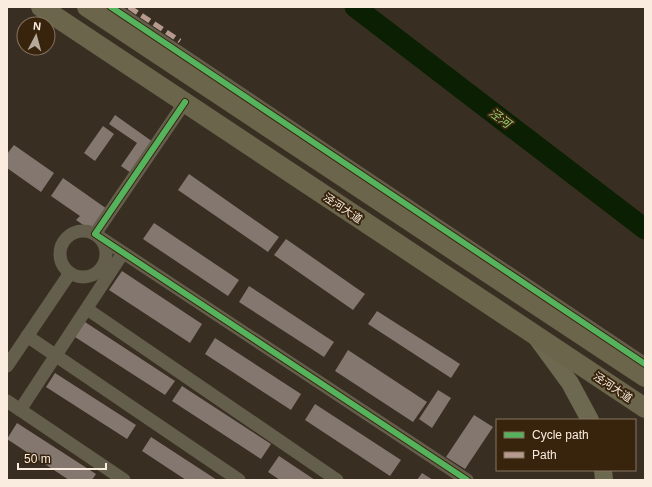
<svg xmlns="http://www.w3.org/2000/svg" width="652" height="487" viewBox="0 0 652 487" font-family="Helvetica,'Noto Sans SC',sans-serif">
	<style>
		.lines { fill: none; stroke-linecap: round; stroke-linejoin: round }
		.river { stroke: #0b2003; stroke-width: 21 }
		.building { fill: #847770 }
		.street { stroke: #645f4c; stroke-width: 13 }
		.secondary { stroke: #6d6951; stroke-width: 18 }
		.primary { stroke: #6b654b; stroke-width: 20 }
		.quiet { stroke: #b69a8f; stroke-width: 5; stroke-dasharray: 10 5; stroke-linecap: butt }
		.cycleway-casing { stroke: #38240d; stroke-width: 8 }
		.cycleway { stroke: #56b35d; stroke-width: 6 }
		.labels { text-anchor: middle; stroke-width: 4; stroke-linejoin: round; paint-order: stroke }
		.street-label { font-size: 11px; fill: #faeddf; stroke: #38240d }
		.water-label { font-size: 12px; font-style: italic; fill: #92d573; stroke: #38240d }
	</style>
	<rect width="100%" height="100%" fill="#392e22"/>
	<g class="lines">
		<!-- river -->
		<polyline class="river" points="355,7 645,229"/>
	</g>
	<!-- building -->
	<g class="building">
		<polygon points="115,115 153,142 131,173 121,166 137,143 109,124"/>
		<polygon points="103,126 114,134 95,161 84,153"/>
		<polygon points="14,145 54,173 41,192 7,168 7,154"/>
		<polygon points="189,174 279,237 268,252 178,190"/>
		<polygon points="63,178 107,209 92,231 76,220 80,216 51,196"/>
		<polygon points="154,223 239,280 228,296 143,239"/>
		<polygon points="286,239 365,294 353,310 274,255"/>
		<polygon points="122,271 202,324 190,343 109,290"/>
		<polygon points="249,286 334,342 324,357 239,302"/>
		<polygon points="377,311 460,364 451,378 368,324"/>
		<polygon points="85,322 175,381 165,395 75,337"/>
		<polygon points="215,338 301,394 291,410 205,354"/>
		<polygon points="348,350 427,402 413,422 335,371"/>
		<polygon points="55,373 136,425 127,439 46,387"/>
		<polygon points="182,386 271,444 261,459 172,401"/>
		<polygon points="438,390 451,398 432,428 419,419"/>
		<polygon points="315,404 401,460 390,476 305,420"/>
		<polygon points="474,415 493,427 465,469 446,457"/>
		<polygon points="17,423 96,474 92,480 69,480 7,439"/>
		<polygon points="151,437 217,480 186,480 142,451"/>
		<polygon points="279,456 315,480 280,480 268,472"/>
		<polygon points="422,473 433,480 417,480"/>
	</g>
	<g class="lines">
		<!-- street -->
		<g class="street">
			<polyline points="111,7 645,364"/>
			<polyline points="185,102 95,234 467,480"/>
			<circle cx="83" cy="254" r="23"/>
			<polyline points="87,309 337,480"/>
			<polyline points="27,336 239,480"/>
			<polyline points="7,366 70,273"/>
			<polyline points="7,401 124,480"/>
			<polyline points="20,410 123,253"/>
		</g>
		<!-- secondary -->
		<g class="secondary">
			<polyline points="537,338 570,383 590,420"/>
			<polyline points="603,470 604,480"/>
		</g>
		<!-- primary -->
		<g class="primary">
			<polyline points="41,7 645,408"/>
			<polyline points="87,7 645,377"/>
		</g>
		<!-- quiet -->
		<polyline class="quiet" points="129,7 180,41"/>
		<!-- cycleway casing -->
		<g class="cycleway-casing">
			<g id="cycleway">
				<polyline points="111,7 645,364"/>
				<polyline points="185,102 95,234 467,480"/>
			</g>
		</g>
		<!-- cycleway -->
		<use href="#cycleway" class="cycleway"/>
	</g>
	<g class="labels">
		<!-- street labels -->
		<g class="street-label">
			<text transform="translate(343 208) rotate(34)" y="4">泾河大道</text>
			<text transform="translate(613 387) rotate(34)" y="4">泾河大道</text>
		</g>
		<!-- water labels -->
		<g class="water-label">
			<text transform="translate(500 118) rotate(37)" y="4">泾河</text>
		</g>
	</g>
	<!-- border -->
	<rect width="652" height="487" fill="none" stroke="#faeddf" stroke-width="16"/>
	<!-- legend -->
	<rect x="496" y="419" width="140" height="52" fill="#38240d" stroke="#867461"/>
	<rect x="504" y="432" width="20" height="6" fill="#56b35d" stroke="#867461"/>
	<text x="532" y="439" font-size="12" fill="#faeddf">Cycle path</text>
	<rect x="504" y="452" width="20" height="6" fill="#b69a8f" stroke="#867461"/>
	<text x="532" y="459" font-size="12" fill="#faeddf">Path</text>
	<!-- north arrow -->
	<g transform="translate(36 36) rotate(6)"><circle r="19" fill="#38240d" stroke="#867461"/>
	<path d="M0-3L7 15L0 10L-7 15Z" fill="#b6aa9d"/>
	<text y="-6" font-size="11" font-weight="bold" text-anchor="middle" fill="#faeddf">N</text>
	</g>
	<!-- scale -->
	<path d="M18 463v6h88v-6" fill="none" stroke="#faeddf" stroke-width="2"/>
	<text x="24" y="463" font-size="12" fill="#faeddf" stroke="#38240d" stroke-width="3" paint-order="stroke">50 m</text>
</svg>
